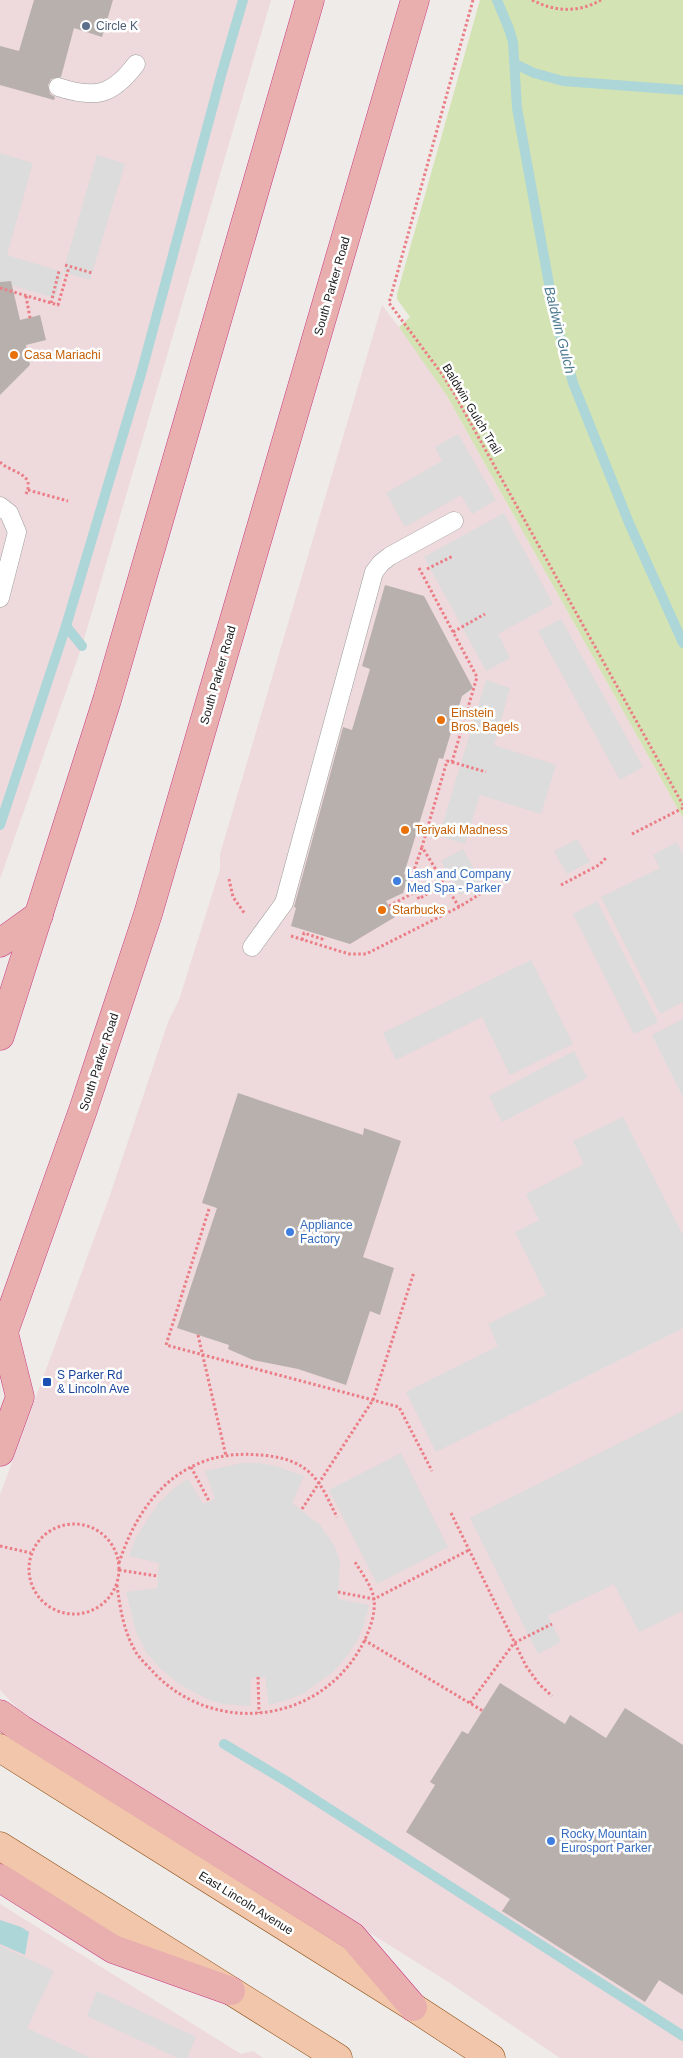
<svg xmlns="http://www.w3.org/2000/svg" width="683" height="2058" viewBox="0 0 683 2058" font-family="Arial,sans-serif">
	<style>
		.commercial { fill: #eed9dc }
		.grass { fill: #d4e3b3 }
		.parking { fill: #dcdcdc }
		.water { fill: #add6d8 }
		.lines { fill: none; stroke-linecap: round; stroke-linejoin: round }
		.stream { stroke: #add6d8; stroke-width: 10 }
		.building { fill: #b8b0ad }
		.service-casing { stroke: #9d9d9d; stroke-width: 19 }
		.primary-casing { stroke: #8b4c11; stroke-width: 29 }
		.trunk-casing { stroke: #c83a85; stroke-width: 29 }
		.path { stroke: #eb7d86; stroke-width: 3; stroke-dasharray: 2.5 2.5; stroke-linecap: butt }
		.service { stroke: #fff; stroke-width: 18 }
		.primary { stroke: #f2c6aa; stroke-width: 28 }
		.trunk { stroke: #e8afae; stroke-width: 28 }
		.service-dot { fill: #5c6f8a; stroke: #fff; stroke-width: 2 }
		.food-dot { fill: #e8710a; stroke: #fff; stroke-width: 2 }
		.shop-dot { fill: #3f7fe0; stroke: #fff; stroke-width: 2 }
		.transit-dot { fill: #1a4fb4; stroke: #fff; stroke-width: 2 }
		.labels { text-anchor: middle; stroke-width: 5; stroke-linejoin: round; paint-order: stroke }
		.service-label { font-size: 12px; fill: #4e5e75; stroke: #fff; text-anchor: start }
		.street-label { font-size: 12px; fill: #202020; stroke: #fff }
		.food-label { font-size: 12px; fill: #c56008; stroke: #fff; text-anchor: start }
		.shop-label { font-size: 12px; fill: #366cbe; stroke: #fff; text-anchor: start }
		.transit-label { font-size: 12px; fill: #164399; stroke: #fff; text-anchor: start }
		.water-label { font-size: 14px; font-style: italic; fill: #4c7a90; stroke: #fff }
	</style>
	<rect width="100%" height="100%" fill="#efebe8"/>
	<!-- commercial -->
	<g class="commercial">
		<polygon points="0,0 271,0 82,646 0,879"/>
		<polygon points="382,305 420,355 447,396 683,818 683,2058 560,2058 450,1983 48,1732 19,1710 0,1690 0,1495 109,1198 168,1022 179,1000 220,869 220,854"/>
		<polygon points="0,1904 241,2054 253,2051 263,2058 0,2058"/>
	</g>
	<!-- grass -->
	<polygon class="grass" points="480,0 683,0 683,818 447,396 399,327 410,317 397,299 397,294"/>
	<!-- parking -->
	<g class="parking">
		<polygon points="0,153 33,163 7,255 63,272 97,155 125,164 90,280 63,272 55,298 0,282"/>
		<polygon points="458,434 496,500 472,514 461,495 405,527 386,493 442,461 435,447"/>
		<polygon points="504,513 553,604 498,634 510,658 486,671 424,557"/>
		<polygon points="561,619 643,767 620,780 538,631"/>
		<polygon points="486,680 510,688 494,745 556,765 541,814 480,795 465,844 439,836"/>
		<polygon points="577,839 590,862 567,874 554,851"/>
		<polygon points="677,842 683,854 683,1002 660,1014 601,897 660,868 653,855"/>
		<polygon points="463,849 481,882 460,895 441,861"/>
		<polygon points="597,901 658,1022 634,1034 573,914"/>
		<polygon points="531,960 573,1044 510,1075 482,1017 396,1060 383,1033"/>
		<polygon points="683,1019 683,1097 652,1035"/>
		<polygon points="574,1051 587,1078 502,1122 489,1096"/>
		<polygon points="623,1117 683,1235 683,1328 436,1452 406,1392 498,1346 488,1324 546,1295 515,1232 539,1220 526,1194 584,1164 573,1141"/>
		<polygon points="683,1411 683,1611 639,1632 614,1584 548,1616 561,1642 538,1654 470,1518"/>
		<polygon points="401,1453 448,1547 377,1584 329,1490"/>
		<polygon points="242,1463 261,1463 278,1467 304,1476 292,1503 320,1525 334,1545 340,1561 338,1599 369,1605 364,1625 357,1641 346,1657 334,1671 304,1693 287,1700 269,1705 265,1677 251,1678 250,1706 223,1704 209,1700 179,1684 160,1668 146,1652 136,1632 126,1592 157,1588 159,1563 129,1556 136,1537 158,1504 173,1489 188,1479 203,1504 215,1499 205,1471"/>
		<polygon points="0,1946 54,1971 27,2028 91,2058 0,2058"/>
		<polygon points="97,1991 196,2037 187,2058 178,2058 87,2016"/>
	</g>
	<!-- water -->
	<polygon class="water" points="0,1920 21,1927 29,1932 25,1955 0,1944"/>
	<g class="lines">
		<!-- stream -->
		<g class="stream">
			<polyline points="497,0 509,29 513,42 517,108 555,317 573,383 629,523 683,643"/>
			<polyline points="515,64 534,73 563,81 683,90"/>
			<polyline points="66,626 82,646"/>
			<polyline points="0,825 66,626 141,374 222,72 243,0"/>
			<polyline points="224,1744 286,1781 683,2036"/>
		</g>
	</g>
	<!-- building -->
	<g class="building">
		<polygon points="34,0 113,0 102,37 74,28 61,77 51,79 48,85 50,94 55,97 54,100 0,85 0,46 19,51"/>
		<polygon points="11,281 20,320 40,315 46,340 26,345 30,365 0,395 0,282"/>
		<polygon points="385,585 424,596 473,688 462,696 443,759 439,758 404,874 409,875 403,893 386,901 395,917 350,944 291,926 296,908 294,907 343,727 352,730 370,669 362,666"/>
		<polygon points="238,1093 363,1135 364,1128 401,1141 363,1257 394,1268 380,1315 370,1311 346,1385 298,1369 253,1360 228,1349 229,1345 177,1328 217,1208 202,1203"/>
		<polygon points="500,1683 565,1724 570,1715 606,1738 625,1708 683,1745 683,1995 659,1980 645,2002 502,1911 510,1899 406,1832 435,1785 430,1782 462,1731 468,1734"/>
	</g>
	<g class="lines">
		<!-- service casing -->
		<g class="service-casing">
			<g id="service">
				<path d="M 58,87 C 95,99 112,96 136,64"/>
				<polyline points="0,506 9,513 17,532 0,598"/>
				<polyline points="252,947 284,903 374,572 381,563 390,556 454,521"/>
			</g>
		</g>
		<!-- primary casing -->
		<g class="primary-casing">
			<g id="primary">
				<polyline points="0,1748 413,2007 491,2058"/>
				<polyline points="0,1846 338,2058"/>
			</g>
		</g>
		<!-- trunk casing -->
		<g class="trunk-casing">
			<g id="trunk">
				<polyline points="0,943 39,915"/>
				<polyline points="0,1036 107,700 310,0"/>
				<polyline points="0,1343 83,1110 148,914 415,0"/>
				<polyline points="0,1452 20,1397 4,1333"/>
				<polyline points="0,1714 21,1729 352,1936 413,2007"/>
				<polyline points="0,1878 113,1949 231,1991"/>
			</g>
		</g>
		<!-- path -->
		<g class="path">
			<polyline points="473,0 389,303 442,374 455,395 683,805"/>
			<path d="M 532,0 C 555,12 578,13 601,0"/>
			<polyline points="65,265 92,273"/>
			<polyline points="0,288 58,305 69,267"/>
			<polyline points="26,296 30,318"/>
			<polyline points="51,303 59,271"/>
			<path d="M 0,462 C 11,473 36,473 26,494"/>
			<polyline points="28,490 68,501"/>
			<polyline points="419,568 477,677 452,762 447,761 422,847 459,907"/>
			<polyline points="427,569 453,556"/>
			<polyline points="453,632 485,614"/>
			<polyline points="452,762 486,772"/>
			<polyline points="632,834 683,808"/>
			<polyline points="229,879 233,897 245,914"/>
			<polyline points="561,885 599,865 606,858"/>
			<polyline points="415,892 410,882 422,847"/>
			<polyline points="389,906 415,892 419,899 444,883"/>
			<polyline points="291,936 349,954 366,954 459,907 488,889"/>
			<polyline points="302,940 304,933 322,939 323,936"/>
			<polyline points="209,1209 166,1345 399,1407 432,1471"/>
			<polyline points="198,1335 226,1456"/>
			<polyline points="191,1467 209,1501"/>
			<polyline points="302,1509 373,1400 414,1272"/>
			<polyline points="451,1513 526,1666 539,1684 552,1696"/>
			<circle cx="74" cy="1569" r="45"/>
			<polyline points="0,1546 31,1553"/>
			<path d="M 119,1563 C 140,1497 185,1448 259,1455 C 277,1456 296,1460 309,1472 C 322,1483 329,1502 337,1517"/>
			<polyline points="119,1570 157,1576"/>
			<path d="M 117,1585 C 120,1609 124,1633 137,1654 C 142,1661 149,1667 155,1674 C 215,1735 316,1724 360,1649 C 368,1635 376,1615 374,1599 C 372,1586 361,1572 355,1562"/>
			<polyline points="338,1592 374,1599 469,1550"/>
			<polyline points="364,1640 483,1711"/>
			<polyline points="258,1677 259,1713"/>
			<polyline points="470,1703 514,1643 552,1624"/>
		</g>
		<!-- service -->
		<use href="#service" class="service"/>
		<!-- primary -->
		<use href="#primary" class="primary"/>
		<!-- trunk -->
		<use href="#trunk" class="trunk"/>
	</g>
	<!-- markers -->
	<circle class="service-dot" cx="86" cy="26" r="5"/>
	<g class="food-dot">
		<circle cx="14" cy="355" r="5"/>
		<circle cx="441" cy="720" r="5"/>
		<circle cx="405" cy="830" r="5"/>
		<circle cx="382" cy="910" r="5"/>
	</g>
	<g class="shop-dot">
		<circle cx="397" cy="881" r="5"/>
		<circle cx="290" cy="1232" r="5"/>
		<circle cx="551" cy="1841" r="5"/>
	</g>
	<rect class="transit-dot" x="42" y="1377" width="10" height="10" rx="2.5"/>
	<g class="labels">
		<!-- service labels -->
		<g class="service-label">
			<text x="96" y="30">Circle K</text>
		</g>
		<!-- street labels -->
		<g class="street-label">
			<text transform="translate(332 286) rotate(-74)" y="4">South Parker Road</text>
			<text transform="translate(472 409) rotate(59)" y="4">Baldwin Gulch Trail</text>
			<text transform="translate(218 675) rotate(-74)" y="4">South Parker Road</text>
			<text transform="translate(99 1062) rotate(-72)" y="4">South Parker Road</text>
			<text transform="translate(246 1903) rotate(32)" y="4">East Lincoln Avenue</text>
		</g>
		<!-- food labels -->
		<g class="food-label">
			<text x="24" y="359">Casa Mariachi</text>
			<text x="451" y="717">Einstein<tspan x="451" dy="14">Bros. Bagels</tspan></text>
			<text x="415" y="834">Teriyaki Madness</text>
			<text x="392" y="914">Starbucks</text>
		</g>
		<!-- shop labels -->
		<g class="shop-label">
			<text x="407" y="878">Lash and Company<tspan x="407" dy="14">Med Spa - Parker</tspan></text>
			<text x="300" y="1229">Appliance<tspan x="300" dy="14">Factory</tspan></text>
			<text x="561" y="1838">Rocky Mountain<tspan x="561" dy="14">Eurosport Parker</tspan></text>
		</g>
		<!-- transit labels -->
		<g class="transit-label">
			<text x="57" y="1379">S Parker Rd<tspan x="57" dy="14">&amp; Lincoln Ave</tspan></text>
		</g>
		<!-- water labels -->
		<g class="water-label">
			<text transform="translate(560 330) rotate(76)" y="5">Baldwin Gulch</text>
		</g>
	</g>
</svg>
